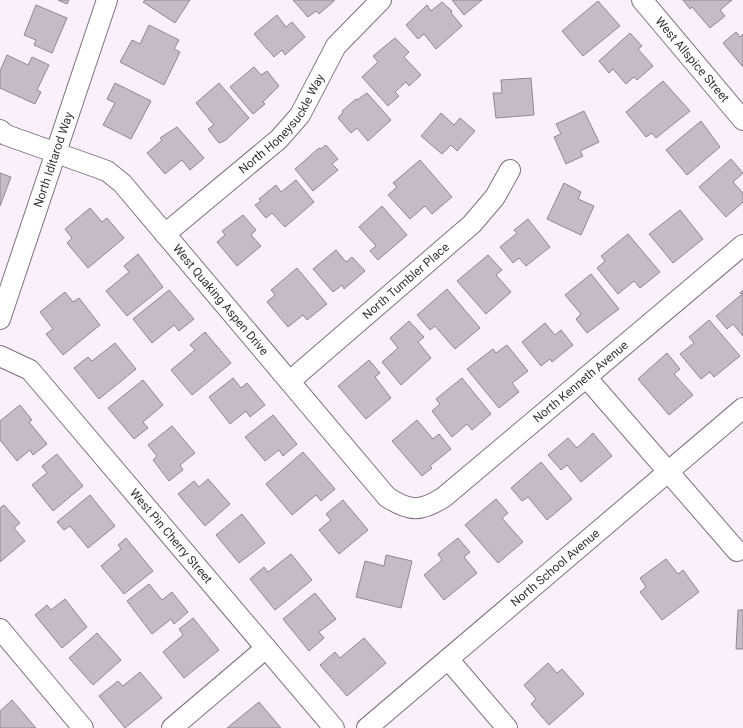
<svg xmlns="http://www.w3.org/2000/svg" width="743" height="728" viewBox="0 0 743 728" font-family="Roboto,sans-serif">
	<style>
		.building { fill: #c5bbc6; stroke: #8f8791 }
		.lines { fill: none; stroke-linecap: round; stroke-linejoin: round }
		.minor-casing { stroke: #7c737d; stroke-width: 22 }
		.minor { stroke: #fff; stroke-width: 20 }
		.labels { text-anchor: middle; stroke-width: 3; stroke-linejoin: round; paint-order: stroke }
		.street-label { font-size: 12px; fill: #373438; stroke: #faf0fc }
	</style>
	<rect width="100%" height="100%" fill="#faf0fc"/>
	<!-- building -->
	<g class="building">
		<polygon points="58,0 69,0 67,4"/>
		<polygon points="145,0 190,0 175,23 143,2"/>
		<polygon points="293,0 334,0 334,1 319,14 316,11 308,17"/>
		<polygon points="452,0 482,0 464,15"/>
		<polygon points="683,0 732,0 720,10 725,16 710,28 692,7 690,9"/>
		<polygon points="598,1 620,26 583,56 562,31"/>
		<polygon points="442,2 452,11 451,13 462,26 436,49 424,34 418,39 406,25 427,5 431,11"/>
		<polygon points="36,5 67,18 52,53 34,45 36,40 24,35"/>
		<polygon points="277,15 286,27 292,22 305,37 285,55 282,50 274,57 254,34"/>
		<polygon points="149,25 179,40 174,49 180,52 164,85 120,62 132,40 140,44"/>
		<polygon points="736,32 740,37 743,34 743,67 723,43"/>
		<polygon points="630,33 642,46 638,49 653,66 637,80 634,77 626,84 613,69 609,73 599,61"/>
		<polygon points="395,38 409,52 404,57 421,75 409,86 406,82 395,92 399,96 388,106 362,77 378,62 373,56"/>
		<polygon points="7,55 28,65 32,57 49,65 37,90 41,92 35,104 0,88 0,71"/>
		<polygon points="254,67 261,75 267,71 279,86 263,102 265,104 253,114 230,87"/>
		<polygon points="531,78 534,115 496,118 493,93 502,93 501,80"/>
		<polygon points="663,81 690,111 656,138 652,133 646,137 626,112"/>
		<polygon points="115,83 151,101 131,139 103,125 115,103 107,99"/>
		<polygon points="219,83 249,118 226,140 219,143 208,129 214,125 196,103"/>
		<polygon points="367,93 391,120 368,141 357,128 351,133 338,118 343,112 342,111 356,99 357,100"/>
		<polygon points="584,111 599,142 580,151 583,156 566,164 554,137 561,134 556,124"/>
		<polygon points="441,113 454,125 460,118 475,131 457,151 451,145 442,154 421,136"/>
		<polygon points="701,121 720,147 687,175 666,150"/>
		<polygon points="177,127 204,158 190,170 182,160 165,174 147,153 162,140 160,138"/>
		<polygon points="326,145 338,159 332,164 338,170 313,191 295,169 319,148 321,149"/>
		<polygon points="731,159 743,173 733,182 743,193 743,202 726,217 699,187"/>
		<polygon points="420,160 452,197 432,214 425,206 410,219 388,195 397,187 393,183"/>
		<polygon points="0,173 11,177 0,206"/>
		<polygon points="296,180 314,202 285,227 272,213 266,218 255,205 261,201 259,199 276,185 281,192"/>
		<polygon points="564,183 581,192 578,199 594,206 581,235 547,219"/>
		<polygon points="382,206 407,235 378,260 370,251 376,246 359,227"/>
		<polygon points="90,208 102,222 107,218 124,238 88,268 67,243 72,238 65,229"/>
		<polygon points="680,210 703,239 673,263 649,234"/>
		<polygon points="243,215 256,230 251,235 261,246 237,266 217,242 225,235 222,231"/>
		<polygon points="528,219 550,247 526,266 519,258 513,263 500,247 517,233 514,230"/>
		<polygon points="628,234 660,272 640,288 634,281 618,294 597,268 605,261 601,256"/>
		<polygon points="336,250 346,262 352,257 365,271 344,289 342,285 333,292 313,269"/>
		<polygon points="138,254 163,287 127,316 106,291 129,272 124,266"/>
		<polygon points="488,255 502,270 496,275 511,292 486,314 457,281"/>
		<polygon points="297,268 327,304 307,320 303,315 288,327 267,302 275,295 271,290"/>
		<polygon points="591,274 619,309 587,333 576,319 581,314 565,295"/>
		<polygon points="447,289 480,328 455,349 435,326 430,330 417,315"/>
		<polygon points="169,290 194,319 179,331 174,325 152,343 133,319"/>
		<polygon points="743,290 743,336 733,324 727,329 716,316 742,294 740,293"/>
		<polygon points="65,292 73,302 79,298 100,325 63,355 46,334 53,329 40,312"/>
		<polygon points="709,320 740,356 714,377 710,372 701,379 680,354 694,343 689,337"/>
		<polygon points="409,321 424,337 418,342 431,358 401,385 382,362 398,348 390,338"/>
		<polygon points="545,323 555,335 561,330 573,345 552,362 550,359 541,366 522,342"/>
		<polygon points="205,332 231,363 192,395 171,370 195,350 190,345"/>
		<polygon points="115,343 136,369 99,399 74,368 88,357 92,361"/>
		<polygon points="507,345 528,371 512,383 519,392 499,408 467,369 493,349 496,353"/>
		<polygon points="667,353 680,369 674,374 693,395 669,415 638,379"/>
		<polygon points="369,360 380,373 375,377 391,398 366,419 338,386"/>
		<polygon points="233,378 241,388 247,383 265,405 250,417 246,411 230,424 209,397"/>
		<polygon points="462,378 491,414 472,430 467,424 452,437 432,411 440,404 436,399"/>
		<polygon points="143,380 163,405 143,422 148,428 134,439 108,408"/>
		<polygon points="20,405 32,420 29,422 47,444 33,455 30,450 17,461 0,440 0,421"/>
		<polygon points="273,415 297,444 283,456 279,450 265,461 245,437"/>
		<polygon points="417,420 433,439 439,434 451,449 430,466 432,468 422,476 392,441"/>
		<polygon points="172,426 195,453 180,465 183,470 169,481 153,460 157,456 148,445"/>
		<polygon points="593,433 612,456 581,482 567,465 561,470 548,455 568,438 577,448"/>
		<polygon points="303,452 335,489 321,501 316,495 292,515 266,484"/>
		<polygon points="57,454 83,486 53,511 32,485 47,473 42,466"/>
		<polygon points="541,462 572,499 547,520 528,497 522,501 511,488"/>
		<polygon points="208,479 230,504 205,526 178,494 194,481 199,487"/>
		<polygon points="90,495 115,526 88,548 70,526 64,530 57,522"/>
		<polygon points="496,499 508,513 502,518 523,542 498,563 465,525"/>
		<polygon points="343,500 368,530 339,554 319,530 331,520 326,514"/>
		<polygon points="4,505 20,523 14,528 25,541 0,562 0,508"/>
		<polygon points="242,514 265,543 239,563 216,535"/>
		<polygon points="126,538 153,571 124,594 101,566 121,549 118,545"/>
		<polygon points="458,538 470,552 464,557 477,573 444,600 424,575 442,560 438,554"/>
		<polygon points="291,554 312,580 275,610 250,579 264,567 268,572"/>
		<polygon points="386,555 412,561 401,608 356,597 365,561 384,566"/>
		<polygon points="666,559 678,574 683,570 699,592 662,620 640,592 646,587 640,578"/>
		<polygon points="149,584 162,600 172,592 188,612 174,624 171,619 152,634 127,601"/>
		<polygon points="315,593 336,619 319,632 324,638 309,651 283,619"/>
		<polygon points="65,599 87,627 62,648 35,615 47,605 51,610"/>
		<polygon points="738,610 743,610 743,649 736,649"/>
		<polygon points="193,618 219,650 184,678 163,652 183,635 179,629"/>
		<polygon points="97,633 121,660 93,685 69,658"/>
		<polygon points="364,638 386,663 347,696 320,665 335,652 340,658"/>
		<polygon points="548,663 557,673 562,669 584,694 549,725 531,704 536,699 524,685"/>
		<polygon points="140,672 162,698 125,728 99,696 118,681 123,686"/>
		<polygon points="12,700 36,728 0,728 0,711"/>
		<polygon points="259,702 281,728 227,728"/>
	</g>
	<g class="lines">
		<!-- minor casing -->
		<g class="minor-casing">
			<g id="minor">
				<path id="s1" d="M 642,0 L 743,120"/>
				<path id="s2" d="M 0,130 L 6,135 L 107,171 L 122,183 L 387,497 C 410,512 421,512 444,497 L 743,245"/>
				<path id="s3" d="M 165,234 L 279,139 L 300,115 L 336,46 L 381,0"/>
				<path id="s4" d="M 0,319 L 107,0"/>
				<path id="s5" d="M 0,356 L 30,370 L 334,728"/>
				<polyline points="586,377 737,551"/>
				<path id="s6" d="M 290,381 L 472,224 L 495,197 L 510,170"/>
				<polyline points="0,629 83,728"/>
				<polyline points="448,659 507,728"/>
				<polyline points="172,728 266,648"/>
				<path id="s7" d="M 367,728 L 743,408"/>
			</g>
		</g>
		<!-- minor -->
		<use href="#minor" class="minor"/>
	</g>
	<g class="labels">
		<!-- street labels -->
		<g class="street-label">
			<text dy="4" stroke="none"><textPath href="#s1" startOffset="78">West Allspice Street</textPath></text>
			<text dy="4" stroke="none"><textPath href="#s3" startOffset="162">North Honeysuckle Way</textPath></text>
			<text dy="4" stroke="none"><textPath href="#s4" startOffset="168">North Iditarod Way</textPath></text>
			<text dy="4" stroke="none"><textPath href="#s6" startOffset="153">North Tumbler Place</textPath></text>
			<text dy="4" stroke="none"><textPath href="#s2" startOffset="287">West Quaking Aspen Drive</textPath></text>
			<text dy="4" stroke="none"><textPath href="#s2" startOffset="786">North Kenneth Avenue</textPath></text>
			<text dy="4" stroke="none"><textPath href="#s5" startOffset="251">West Pin Cherry Street</textPath></text>
			<text dy="4" stroke="none"><textPath href="#s7" startOffset="247">North School Avenue</textPath></text>
		</g>
	</g>
</svg>
